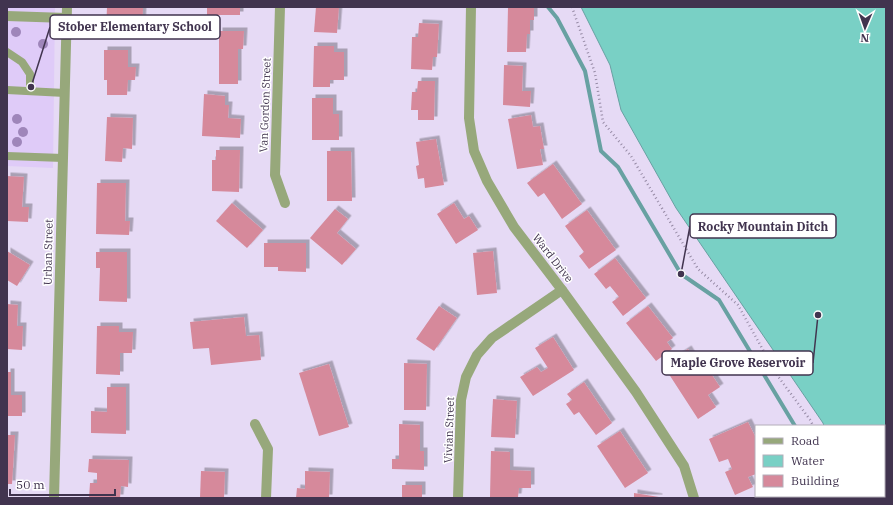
<svg xmlns="http://www.w3.org/2000/svg" width="893" height="505" viewBox="0 0 893 505" font-family="'IBM Plex Serif',serif">
	<style>
		.built { fill: #dfcbf8 }
		.water { fill: #79d0c5; stroke: #68a1a2 }
		.lines { fill: none; stroke-linecap: round; stroke-linejoin: round }
		.stream { stroke: #68a1a2; stroke-width: 4 }
		.building { fill: #d6899b; filter: url(#shadow) }
		.path { stroke: #978ba6; stroke-width: 2.5; stroke-dasharray: 1 3; stroke-linecap: butt }
		.lane { stroke: #97a87b; stroke-width: 8 }
		.street { stroke: #97a87b; stroke-width: 10 }
		.tree { fill: #9f86ba }
		.labels { text-anchor: middle; stroke-width: 3; stroke-linejoin: round; paint-order: stroke }
		.street-label { font-size: 11px; fill: #41344f; stroke: #fff }
		.leader { fill: none; stroke: #41344f; stroke-width: 1.5 }
		.callout-dot { fill: #41344f; stroke: #fff; stroke-width: 1.5 }
		.callout { fill: #fff; stroke: #41344f; stroke-width: 1.5 }
		.callout-label { font-size: 12px; text-anchor: middle; font-weight: bold; fill: #41344f }
	</style>
	<defs>
		<filter id="shadow"><feDropShadow dx="3.5" dy="-3.5" stdDeviation="0" flood-color="#0004"/></filter>
	</defs>
	<rect width="100%" height="100%" fill="#e6daf5"/>
	<!-- built -->
	<polygon class="built" points="7,7 55,7 53,168 7,166"/>
	<!-- water -->
	<polygon class="water" points="581,7 886,7 886,498 829,498 830,496 884,496 884,426 824,426 823,423 676,208 621,110 610,65"/>
	<g class="lines">
		<!-- stream -->
		<g class="stream">
			<polyline points="548,7 557,18 585,71 601,151 618,167 681,274 719,300 795,426"/>
			<polyline points="804,498 806,496"/>
		</g>
	</g>
	<!-- building -->
	<g class="building">
		<polygon points="107,7 143,8 142,31 106,30"/>
		<rect x="207" y="7" width="33" height="8"/>
		<polygon points="316,7 339,7 337,33 314,32"/>
		<polygon points="508,7 534,7 534,20 530,20 530,34 527,34 526,52 507,52"/>
		<polygon points="419,23 439,24 437,57 433,57 432,70 411,69 412,37 418,37"/>
		<polygon points="219,31 244,31 243,49 238,49 238,84 219,84"/>
		<polygon points="314,46 334,46 334,52 344,52 344,80 330,80 330,87 313,87"/>
		<polygon points="104,50 128,50 128,67 136,67 135,80 128,80 127,95 107,95 107,80 104,80"/>
		<polygon points="504,65 523,66 522,91 531,91 530,107 503,105"/>
		<polygon points="418,81 435,81 434,120 418,120 418,110 411,110 412,92 417,92"/>
		<polygon points="204,94 225,96 225,105 229,105 228,118 241,119 240,138 202,136"/>
		<polygon points="312,98 333,98 333,114 339,114 339,140 312,140"/>
		<polygon points="531,115 533,127 540,126 544,149 540,149 543,165 517,169 508,119"/>
		<polygon points="107,117 133,118 132,149 123,148 122,162 105,161"/>
		<polygon points="436,139 444,185 425,188 424,178 418,179 416,166 419,165 416,142"/>
		<polygon points="216,150 240,150 239,192 212,191 212,160 216,160"/>
		<polygon points="327,151 351,151 352,201 327,201"/>
		<polygon points="553,164 582,204 562,219 544,193 538,197 527,183"/>
		<polygon points="7,176 24,177 22,207 29,207 28,222 7,221"/>
		<polygon points="97,183 126,183 125,221 130,221 129,235 96,234"/>
		<polygon points="232,203 263,230 247,248 216,221"/>
		<polygon points="454,203 464,219 469,216 478,230 456,244 437,214"/>
		<polygon points="335,209 348,219 337,233 356,249 342,265 310,238"/>
		<polygon points="587,210 616,250 589,269 579,256 584,252 565,226"/>
		<polygon points="264,243 306,243 306,272 278,271 278,267 264,267"/>
		<polygon points="7,251 30,265 17,286 7,280"/>
		<polygon points="493,251 497,293 477,295 473,253"/>
		<polygon points="96,252 127,252 127,302 99,301 100,268 96,268"/>
		<polygon points="615,258 646,298 623,316 612,302 619,297 610,286 606,289 594,274"/>
		<polygon points="7,304 18,305 17,326 23,326 22,350 7,349"/>
		<polygon points="439,306 457,318 434,351 416,339"/>
		<polygon points="648,306 673,338 667,342 672,349 656,361 626,323"/>
		<polygon points="244,317 246,336 259,335 261,360 211,365 209,348 193,349 190,322"/>
		<polygon points="97,326 119,326 119,332 133,332 132,353 120,353 120,375 96,374"/>
		<polygon points="553,337 574,370 533,396 520,377 537,367 541,372 548,368 535,348"/>
		<polygon points="688,349 704,375 710,372 720,387 708,395 716,407 698,419 663,365"/>
		<polygon points="404,363 427,364 426,410 404,410"/>
		<polygon points="329,364 349,427 319,436 299,373"/>
		<polygon points="7,372 11,372 11,395 22,395 22,416 7,416"/>
		<polygon points="584,382 612,423 596,435 579,412 574,415 566,404 572,400 567,394"/>
		<polygon points="107,387 126,387 126,434 91,433 91,411 107,412"/>
		<polygon points="493,399 517,401 515,438 491,437"/>
		<polygon points="748,422 756,438 756,474 748,477 753,487 735,495 725,472 732,469 728,459 719,462 709,439"/>
		<polygon points="399,424 420,425 420,451 424,451 424,470 392,469 392,459 399,459"/>
		<polygon points="620,431 648,473 625,488 597,446"/>
		<polygon points="7,435 15,435 12,484 7,484"/>
		<polygon points="491,451 510,452 510,470 531,471 531,488 519,488 518,497 490,497"/>
		<polygon points="89,459 129,460 128,487 121,486 120,498 89,498 90,483 97,483 97,473 88,472"/>
		<polygon points="201,471 225,472 224,498 200,498"/>
		<polygon points="305,471 330,472 329,498 296,498 297,488 305,489"/>
		<rect x="402" y="485" width="20" height="13"/>
		<polygon points="634,493 659,497 659,498 634,498"/>
	</g>
	<g class="lines">
		<!-- path -->
		<g class="path">
			<polyline points="572,7 595,73 603,122 631,156 698,269 738,305 777,375 811,421 813,426"/>
			<polyline points="818,498 819,496"/>
		</g>
		<!-- lane -->
		<g class="lane">
			<polyline points="7,52 22,62 30,74 30,91"/>
			<polyline points="7,90 65,93"/>
			<polyline points="7,156 63,158"/>
		</g>
		<!-- street -->
		<g class="street">
			<polyline points="280,7 275,175 285,203"/>
			<polyline points="471,7 469,118 474,151 487,181 514,227 562,290 636,392 684,466 694,498"/>
			<polyline points="7,16 66,18"/>
			<polyline points="255,424 268,449 266,498"/>
			<polyline points="54,498 67,7"/>
			<polyline points="458,498 461,400 466,377 477,355 492,338 562,290"/>
		</g>
	</g>
	<!-- trees -->
	<g class="tree">
		<circle cx="16" cy="32" r="5"/>
		<circle cx="43" cy="44" r="5"/>
		<circle cx="17" cy="119" r="5"/>
		<circle cx="23" cy="132" r="5"/>
		<circle cx="17" cy="142" r="5"/>
	</g>
	<g class="labels">
		<!-- street labels -->
		<g class="street-label">
			<text transform="translate(265 105) rotate(-88)" y="4">Van Gordon Street</text>
			<text transform="translate(48 252) rotate(-89)" y="4">Urban Street</text>
			<text transform="translate(553 258) rotate(52)" y="4">Ward Drive</text>
			<text transform="translate(449 430) rotate(-88)" y="4">Vivian Street</text>
		</g>
	</g>
	<!-- callouts -->
	<path class="leader" d="M31 87L50 27M681 274L690 226M818 315L813 363"/>
	<g class="callout-dot">
		<circle cx="31" cy="87" r="4"/>
		<circle cx="681" cy="274" r="4"/>
		<circle cx="818" cy="315" r="4"/>
	</g>
	<g class="callout">
		<rect x="50" y="15" width="170" height="24" rx="4"/>
		<rect x="690" y="214" width="146" height="24" rx="4"/>
		<rect x="662" y="351" width="151" height="24" rx="4"/>
	</g>
	<g class="callout-label">
		<text x="135" y="31">Stober Elementary School</text>
		<text x="763" y="231">Rocky Mountain Ditch</text>
		<text x="738" y="367">Maple Grove Reservoir</text>
	</g>
	<!-- border -->
	<rect width="893" height="505" fill="none" stroke="#41344f" stroke-width="16"/>
	<!-- legend -->
	<rect x="755" y="425" width="130" height="72" fill="#ffffff" stroke="#b3aeb9"/>
	<rect x="763" y="438" width="20" height="6" fill="#97a87b" stroke="#b3aeb9"/>
	<text x="791" y="445" font-size="12" fill="#41344f">Road</text>
	<rect x="763" y="455" width="20" height="12" fill="#79d0c5" stroke="#b3aeb9"/>
	<text x="791" y="465" font-size="12" fill="#41344f">Water</text>
	<rect x="763" y="475" width="20" height="12" fill="#d6899b" stroke="#b3aeb9"/>
	<text x="791" y="485" font-size="12" fill="#41344f">Building</text>
	<!-- north arrow -->
	<g transform="translate(865 28) rotate(182)" stroke="#ffffff" stroke-width="3" paint-order="stroke">
	<path d="M0-3L7 15L0 10L-7 15Z" fill="#41344f"/>
	<text y="-6" font-size="11" font-weight="bold" text-anchor="middle" fill="#41344f">N</text>
	</g>
	<!-- scale -->
	<path d="M10 489v6h105v-6" fill="none" stroke="#41344f" stroke-width="2"/>
	<text x="16" y="489" font-size="12" fill="#41344f" stroke="#ffffff" stroke-width="3" paint-order="stroke">50 m</text>
</svg>
